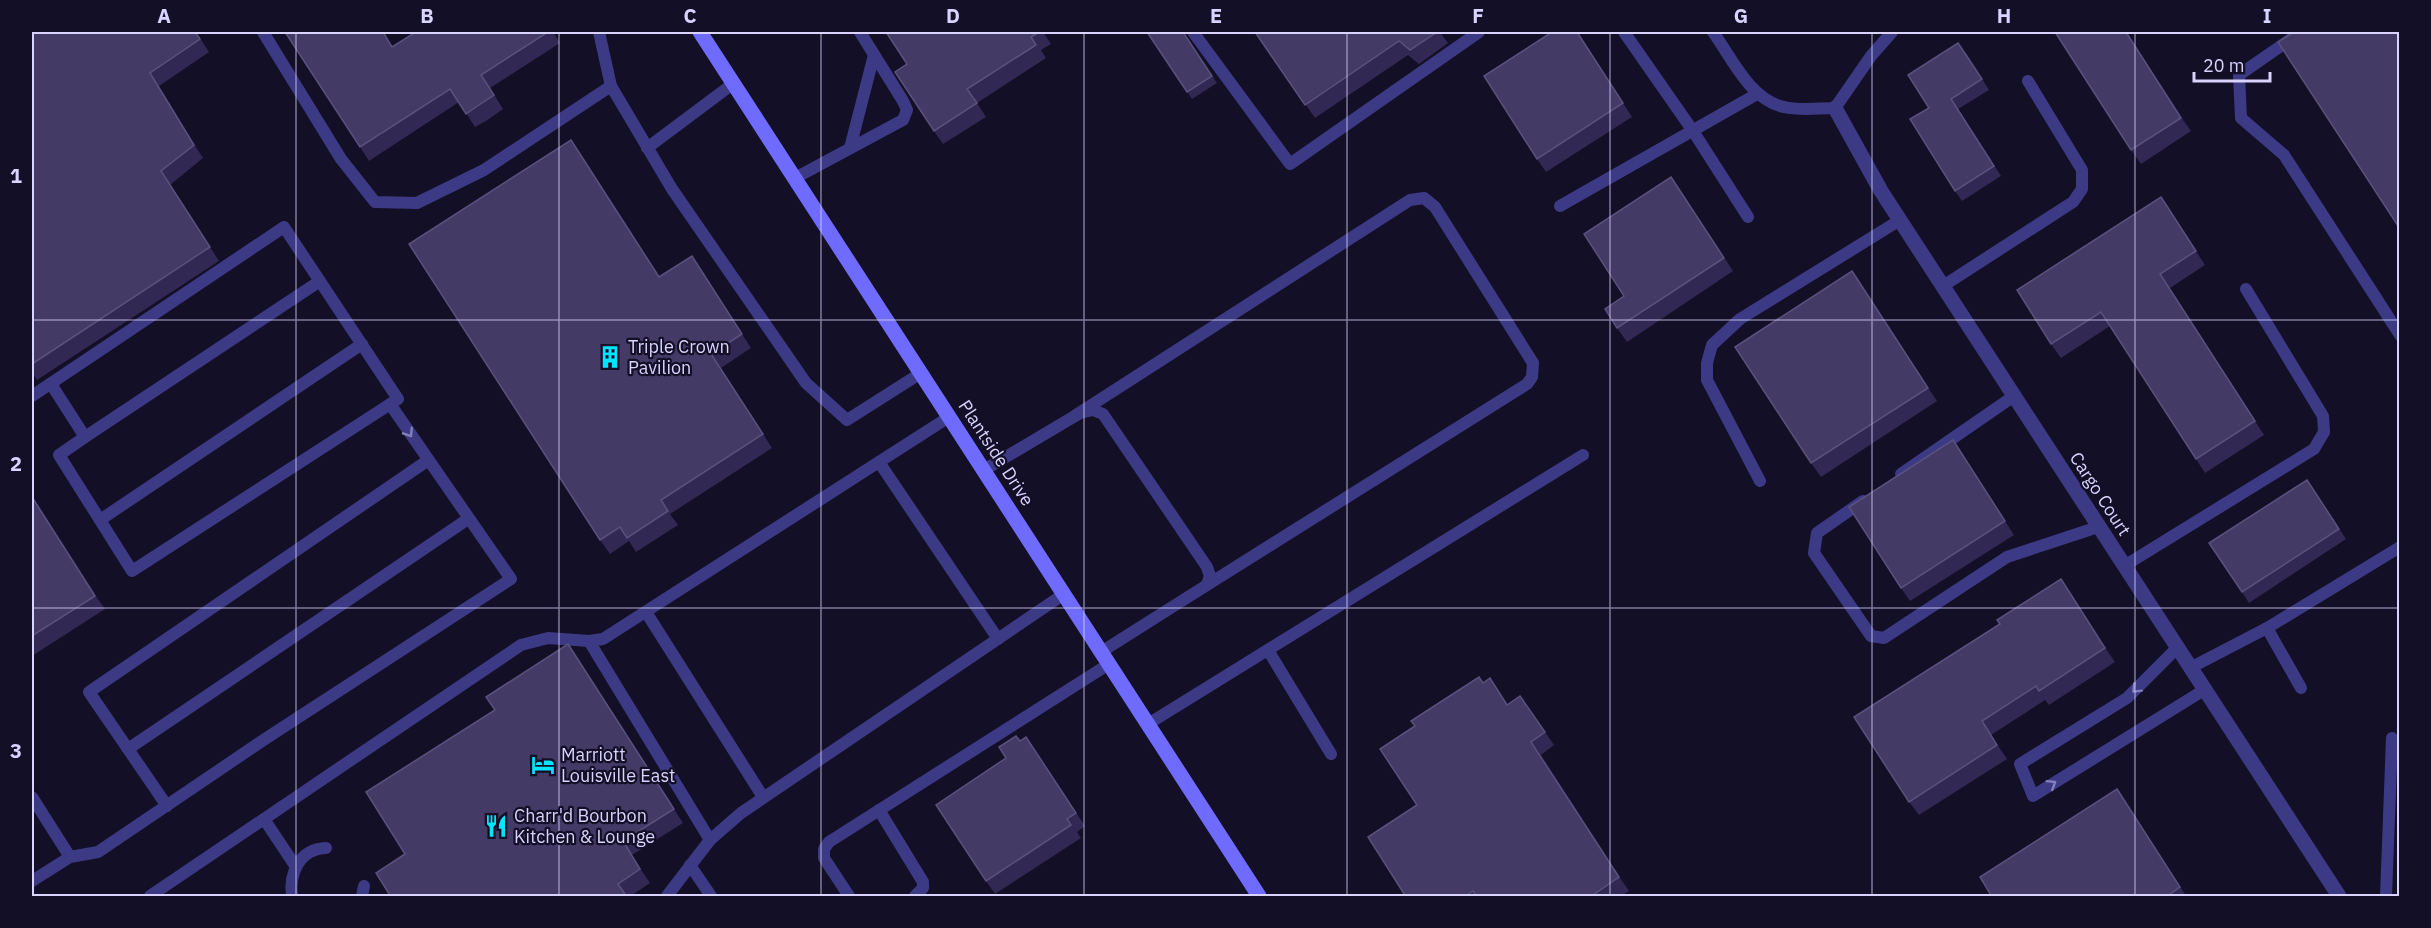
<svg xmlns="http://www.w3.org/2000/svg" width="2431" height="928" viewBox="0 0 2431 928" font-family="'IBM Plex Sans',sans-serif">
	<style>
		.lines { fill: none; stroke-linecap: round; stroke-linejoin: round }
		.lane { stroke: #3d3a85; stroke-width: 12 }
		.street { stroke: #3d3a85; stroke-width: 15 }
		.secondary { stroke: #6f6bff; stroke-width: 15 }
		.wall { fill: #312854 }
		.shaded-wall { fill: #1d163a }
		.building { fill: #433a66; stroke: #5a527e; stroke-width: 1.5 }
		.oneway { stroke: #837fbc }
		.grid { fill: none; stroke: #d9d4ff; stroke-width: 1.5; stroke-opacity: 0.55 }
		.labels { text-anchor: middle; stroke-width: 4.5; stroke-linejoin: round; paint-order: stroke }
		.poi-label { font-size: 18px; fill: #d9d4ff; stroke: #130f26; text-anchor: start }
		.street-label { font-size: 18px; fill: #d9d4ff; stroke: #130f26 }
		.neatline { fill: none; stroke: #d9d4ff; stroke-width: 2 }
		.grid-label { font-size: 20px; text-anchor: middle; font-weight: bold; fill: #d9d4ff }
	</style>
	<rect width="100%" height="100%" fill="#130f26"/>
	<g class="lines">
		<!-- lane -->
		<g class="lane">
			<polyline points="263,32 341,159 375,202 417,203 484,170 611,86 672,189 806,383 847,420 921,373"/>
			<polyline points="599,32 611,86"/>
			<polyline points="1193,32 1290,164 1479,32"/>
			<polyline points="1624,32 1693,131 1748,217"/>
			<path d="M 1713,32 C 1732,58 1750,100 1784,107 C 1800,111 1819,108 1835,108 L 1871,56 L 1892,32"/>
			<polyline points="2301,32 2239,75 2241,118 2284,155 2400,335"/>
			<polyline points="647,148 734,83"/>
			<polyline points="850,148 874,55"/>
			<polyline points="795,178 903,120 907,110 903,101 860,32"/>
			<polyline points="1560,206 1757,94"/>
			<polyline points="1943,286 2073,202 2082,189 2082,170 2028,81"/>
			<polyline points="32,396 284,227 398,399 132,571 59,455 85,437 51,384"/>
			<polyline points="1076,415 1410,200 1424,198 1435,207 1533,363 1532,377 1527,384 1207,585"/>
			<polyline points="85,437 320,281"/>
			<polyline points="879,462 998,639"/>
			<polyline points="984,470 1080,413 1093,410 1103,414 1207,567 1210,576 1207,585 1101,652"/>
			<polyline points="1901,474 2014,396"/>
			<polyline points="1760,481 1707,380 1707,363 1712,345 1740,319 1900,220"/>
			<polyline points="1863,501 1817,533 1814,553 1871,636 1884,638 2007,557 2098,527"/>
			<polyline points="100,520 362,344"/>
			<polyline points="2124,566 2314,449 2324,432 2323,416 2246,289"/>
			<polyline points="646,612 763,797"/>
			<polyline points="2267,628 2400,547"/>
			<polyline points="589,641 710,840"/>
			<polyline points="2177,648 2127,698 2020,764 2033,796 2204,690"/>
			<polyline points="1268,650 1331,754"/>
			<polyline points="2190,668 2267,628 2301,688"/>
			<polyline points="1148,724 1583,455"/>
			<polyline points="128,749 468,519"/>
			<polyline points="32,797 70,857 98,852 265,739 511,579 390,404"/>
			<polyline points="167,806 89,692 427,461"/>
			<polyline points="879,810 923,882 923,888 915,896"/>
			<polyline points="264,819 296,867"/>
			<polyline points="690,865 711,896"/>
			<polyline points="32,881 70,857"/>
			<polyline points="150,896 521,645 548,638 589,641 603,639 949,417"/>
			<path d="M 292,896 C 289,874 299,849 326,848"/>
			<polyline points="362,896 364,886"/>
			<polyline points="667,896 710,840 741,813 1064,594"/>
			<polyline points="849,896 824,858 824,849 829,842 1109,664"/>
			<polyline points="2386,896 2392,738"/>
		</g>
		<!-- street -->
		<polyline class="street" points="1835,108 1881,191 2339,896"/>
		<!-- secondary -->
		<polyline class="secondary" points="700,32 1259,896"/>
	</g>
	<!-- wall -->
	<g class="wall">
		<polygon points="32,32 196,32 209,52 159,86 203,158 170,185 219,261 37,380 32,372"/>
		<polygon points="416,32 553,32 560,43 490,88 503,109 486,121 475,127 459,102 369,161 360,147 393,46"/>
		<polygon points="886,32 1043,32 1051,44 1041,50 1046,58 977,103 986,117 943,144 934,131 907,64"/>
		<polygon points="1147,32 1183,32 1217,83 1192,99"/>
		<polygon points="1255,32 1441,32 1440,32 1448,43 1419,64 1408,55 1315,118"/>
		<polygon points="1578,32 1632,117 1546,172 1537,159"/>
		<polygon points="2126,32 2191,131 2141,164 2131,150"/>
		<polygon points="1966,53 1989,90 1958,109 2001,176 1962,201 1955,191 1929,108"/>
		<polygon points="571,140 660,277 701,270 751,348 721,368 772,448 670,514 678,525 636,552 629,541 610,554 600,540"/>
		<polygon points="1680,190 1733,271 1627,342 1617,328 1624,296"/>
		<polygon points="2170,211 2205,265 2170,288 2264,435 2205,473 2110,326 2061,358 2051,344"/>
		<polygon points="1861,285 1937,401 1821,477 1811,463"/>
		<polygon points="1953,440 2014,535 1910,601 1901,588"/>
		<polygon points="2314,490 2346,539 2249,603 2242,592"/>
		<polygon points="32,496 105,609 32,656"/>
		<polygon points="2070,592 2115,662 2049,705 2045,700 1991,735 2007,759 1919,815 1909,802"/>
		<polygon points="577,658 683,823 632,855 650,883 629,897 391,897 405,854"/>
		<polygon points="1483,683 1508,704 1520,696 1554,745 1541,755 1629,891 1620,897 1406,897 1417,805"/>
		<polygon points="1020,741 1035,750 1085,826 1077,832 1081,838 995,894 986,881 1006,758"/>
		<polygon points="2117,789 2187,897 1992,897"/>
	</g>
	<!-- shaded-wall -->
	<g class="shaded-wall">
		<polygon points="1577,32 1579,34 1632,117 1623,103"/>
		<polygon points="2126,32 2191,131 2181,118"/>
		<polygon points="150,73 159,86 203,158 194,145"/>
		<polygon points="571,140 580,153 669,291 659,277"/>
		<polygon points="1852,271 1861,285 1937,401 1928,388"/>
		<polygon points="2160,274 2170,288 2264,435 2255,421"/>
		<polygon points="711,354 721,368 772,448 763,434"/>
		<polygon points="32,496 38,505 105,609 95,596"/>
		<polygon points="2061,579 2070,592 2115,662 2105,648"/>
		<polygon points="1531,742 1541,755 1629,891 1619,877"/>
		<polygon points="2117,789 2126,802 2187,897 2180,887"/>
		<polygon points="623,841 650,883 640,869"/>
	</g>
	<!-- building -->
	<g class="building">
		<polygon points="32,32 195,32 200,39 150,73 194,145 161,171 210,247 32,364"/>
		<polygon points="285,32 383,32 392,47 416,32 548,32 481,75 494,95 476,107 466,114 450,89 360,147"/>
		<polygon points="886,32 1039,32 1031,37 1036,45 967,89 977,103 934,131 895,72 907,64"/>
		<polygon points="1147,32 1183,32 1212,76 1187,92"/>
		<polygon points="1255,32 1437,32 1410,50 1399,41 1305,105"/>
		<polygon points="1552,32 1577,32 1623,103 1537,159 1484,76"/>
		<polygon points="2055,32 2126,32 2181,118 2131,150"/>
		<polygon points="2294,32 2400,32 2400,229 2278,42"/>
		<polygon points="1958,43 1982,79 1951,99 1994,166 1955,191 1910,119 1929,108 1908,75"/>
		<polygon points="571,140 659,277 692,256 742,334 711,354 763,434 661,500 668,511 627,538 620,527 600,540 409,244"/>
		<polygon points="1671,177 1724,258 1617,328 1605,309 1624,296 1584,234"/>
		<polygon points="2161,197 2196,251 2160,274 2255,421 2196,459 2101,312 2051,344 2017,290"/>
		<polygon points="1852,271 1928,388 1811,463 1735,347"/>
		<polygon points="1953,440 2005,521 1901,588 1849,507"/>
		<polygon points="2307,480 2339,529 2242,592 2209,543"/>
		<polygon points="32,497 95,596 32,636"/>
		<polygon points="2061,579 2105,648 2039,691 2036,686 1982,721 1997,745 1909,802 1854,717 2000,624 1997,620"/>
		<polygon points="568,644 674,809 623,841 640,869 618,884 627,897 391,897 376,873 405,854 366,792 495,710 486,697"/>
		<polygon points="1479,677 1483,683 1490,678 1507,705 1520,696 1545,732 1531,742 1619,877 1590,897 1477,897 1473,891 1464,897 1406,897 1368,837 1417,805 1380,749 1415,726 1411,721"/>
		<polygon points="1016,736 1020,741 1026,737 1076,813 1067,819 1071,825 986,881 936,805 1006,758 999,747"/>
		<polygon points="2117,789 2180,887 2166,897 1992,897 1980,877"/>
	</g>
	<!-- one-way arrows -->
	<defs><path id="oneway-chevron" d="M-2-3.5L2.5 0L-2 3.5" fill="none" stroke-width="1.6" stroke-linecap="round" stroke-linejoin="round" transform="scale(1.5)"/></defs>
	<g class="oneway">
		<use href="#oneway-chevron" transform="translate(409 433) rotate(57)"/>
		<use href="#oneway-chevron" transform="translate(2136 689) rotate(135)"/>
		<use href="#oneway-chevron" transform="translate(2052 784) rotate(-32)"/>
	</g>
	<!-- grid -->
	<path class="grid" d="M 296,32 L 296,896M 559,32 L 559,896M 821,32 L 821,896M 1084,32 L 1084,896M 1347,32 L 1347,896M 1610,32 L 1610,896M 1872,32 L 1872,896M 2135,32 L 2135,896M 32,320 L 2400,320M 32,608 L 2400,608"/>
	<!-- icons -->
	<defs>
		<g id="building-bare" transform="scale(1.8)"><path d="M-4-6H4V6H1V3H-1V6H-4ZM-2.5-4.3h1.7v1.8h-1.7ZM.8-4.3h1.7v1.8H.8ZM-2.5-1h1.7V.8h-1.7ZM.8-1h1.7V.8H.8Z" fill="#00e5ff" stroke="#130f26" stroke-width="2.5" paint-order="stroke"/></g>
		<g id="hotel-bare" transform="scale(1.8)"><path d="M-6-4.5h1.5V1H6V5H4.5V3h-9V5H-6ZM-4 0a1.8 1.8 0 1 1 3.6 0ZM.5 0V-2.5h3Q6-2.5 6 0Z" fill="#00e5ff" stroke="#130f26" stroke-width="2.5" paint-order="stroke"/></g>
		<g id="restaurant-bare" transform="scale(1.8)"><path d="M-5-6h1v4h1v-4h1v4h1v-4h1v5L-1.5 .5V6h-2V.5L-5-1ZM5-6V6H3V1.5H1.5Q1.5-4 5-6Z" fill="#00e5ff" stroke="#130f26" stroke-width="2.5" paint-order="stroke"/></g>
	</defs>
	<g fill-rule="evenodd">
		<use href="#building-bare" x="610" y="357"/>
		<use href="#hotel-bare" x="543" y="765"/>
		<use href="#restaurant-bare" x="496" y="826"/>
	</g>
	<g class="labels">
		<!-- poi labels -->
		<g class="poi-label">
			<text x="628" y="353">Triple Crown<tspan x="628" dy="21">Pavilion</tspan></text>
			<text x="561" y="761">Marriott<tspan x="561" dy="21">Louisville East</tspan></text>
			<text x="514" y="822">Charr'd Bourbon<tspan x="514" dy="21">Kitchen &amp; Lounge</tspan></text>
		</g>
		<!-- street labels -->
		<g class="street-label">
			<text transform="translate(996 453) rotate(57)" y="6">Plantside Drive</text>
			<text transform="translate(2100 494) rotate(57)" y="6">Cargo Court</text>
		</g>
	</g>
	<!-- border -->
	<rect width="2431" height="928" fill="none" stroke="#130f26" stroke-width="66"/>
	<!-- scale -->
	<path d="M2194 72v9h76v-9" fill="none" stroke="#d9d4ff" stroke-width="3"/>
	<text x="2203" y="72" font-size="18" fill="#d9d4ff" stroke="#130f26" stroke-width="4.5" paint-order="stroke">20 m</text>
	<rect x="33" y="33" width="2365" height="862" class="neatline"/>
	<g class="grid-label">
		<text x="164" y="23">A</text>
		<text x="427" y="23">B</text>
		<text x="690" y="23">C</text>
		<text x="953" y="23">D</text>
		<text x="1216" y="23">E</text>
		<text x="1478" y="23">F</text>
		<text x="1741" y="23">G</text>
		<text x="2004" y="23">H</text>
		<text x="2267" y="23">I</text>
		<text x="16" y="183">1</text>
		<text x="16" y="471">2</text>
		<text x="16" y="758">3</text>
	</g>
</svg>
